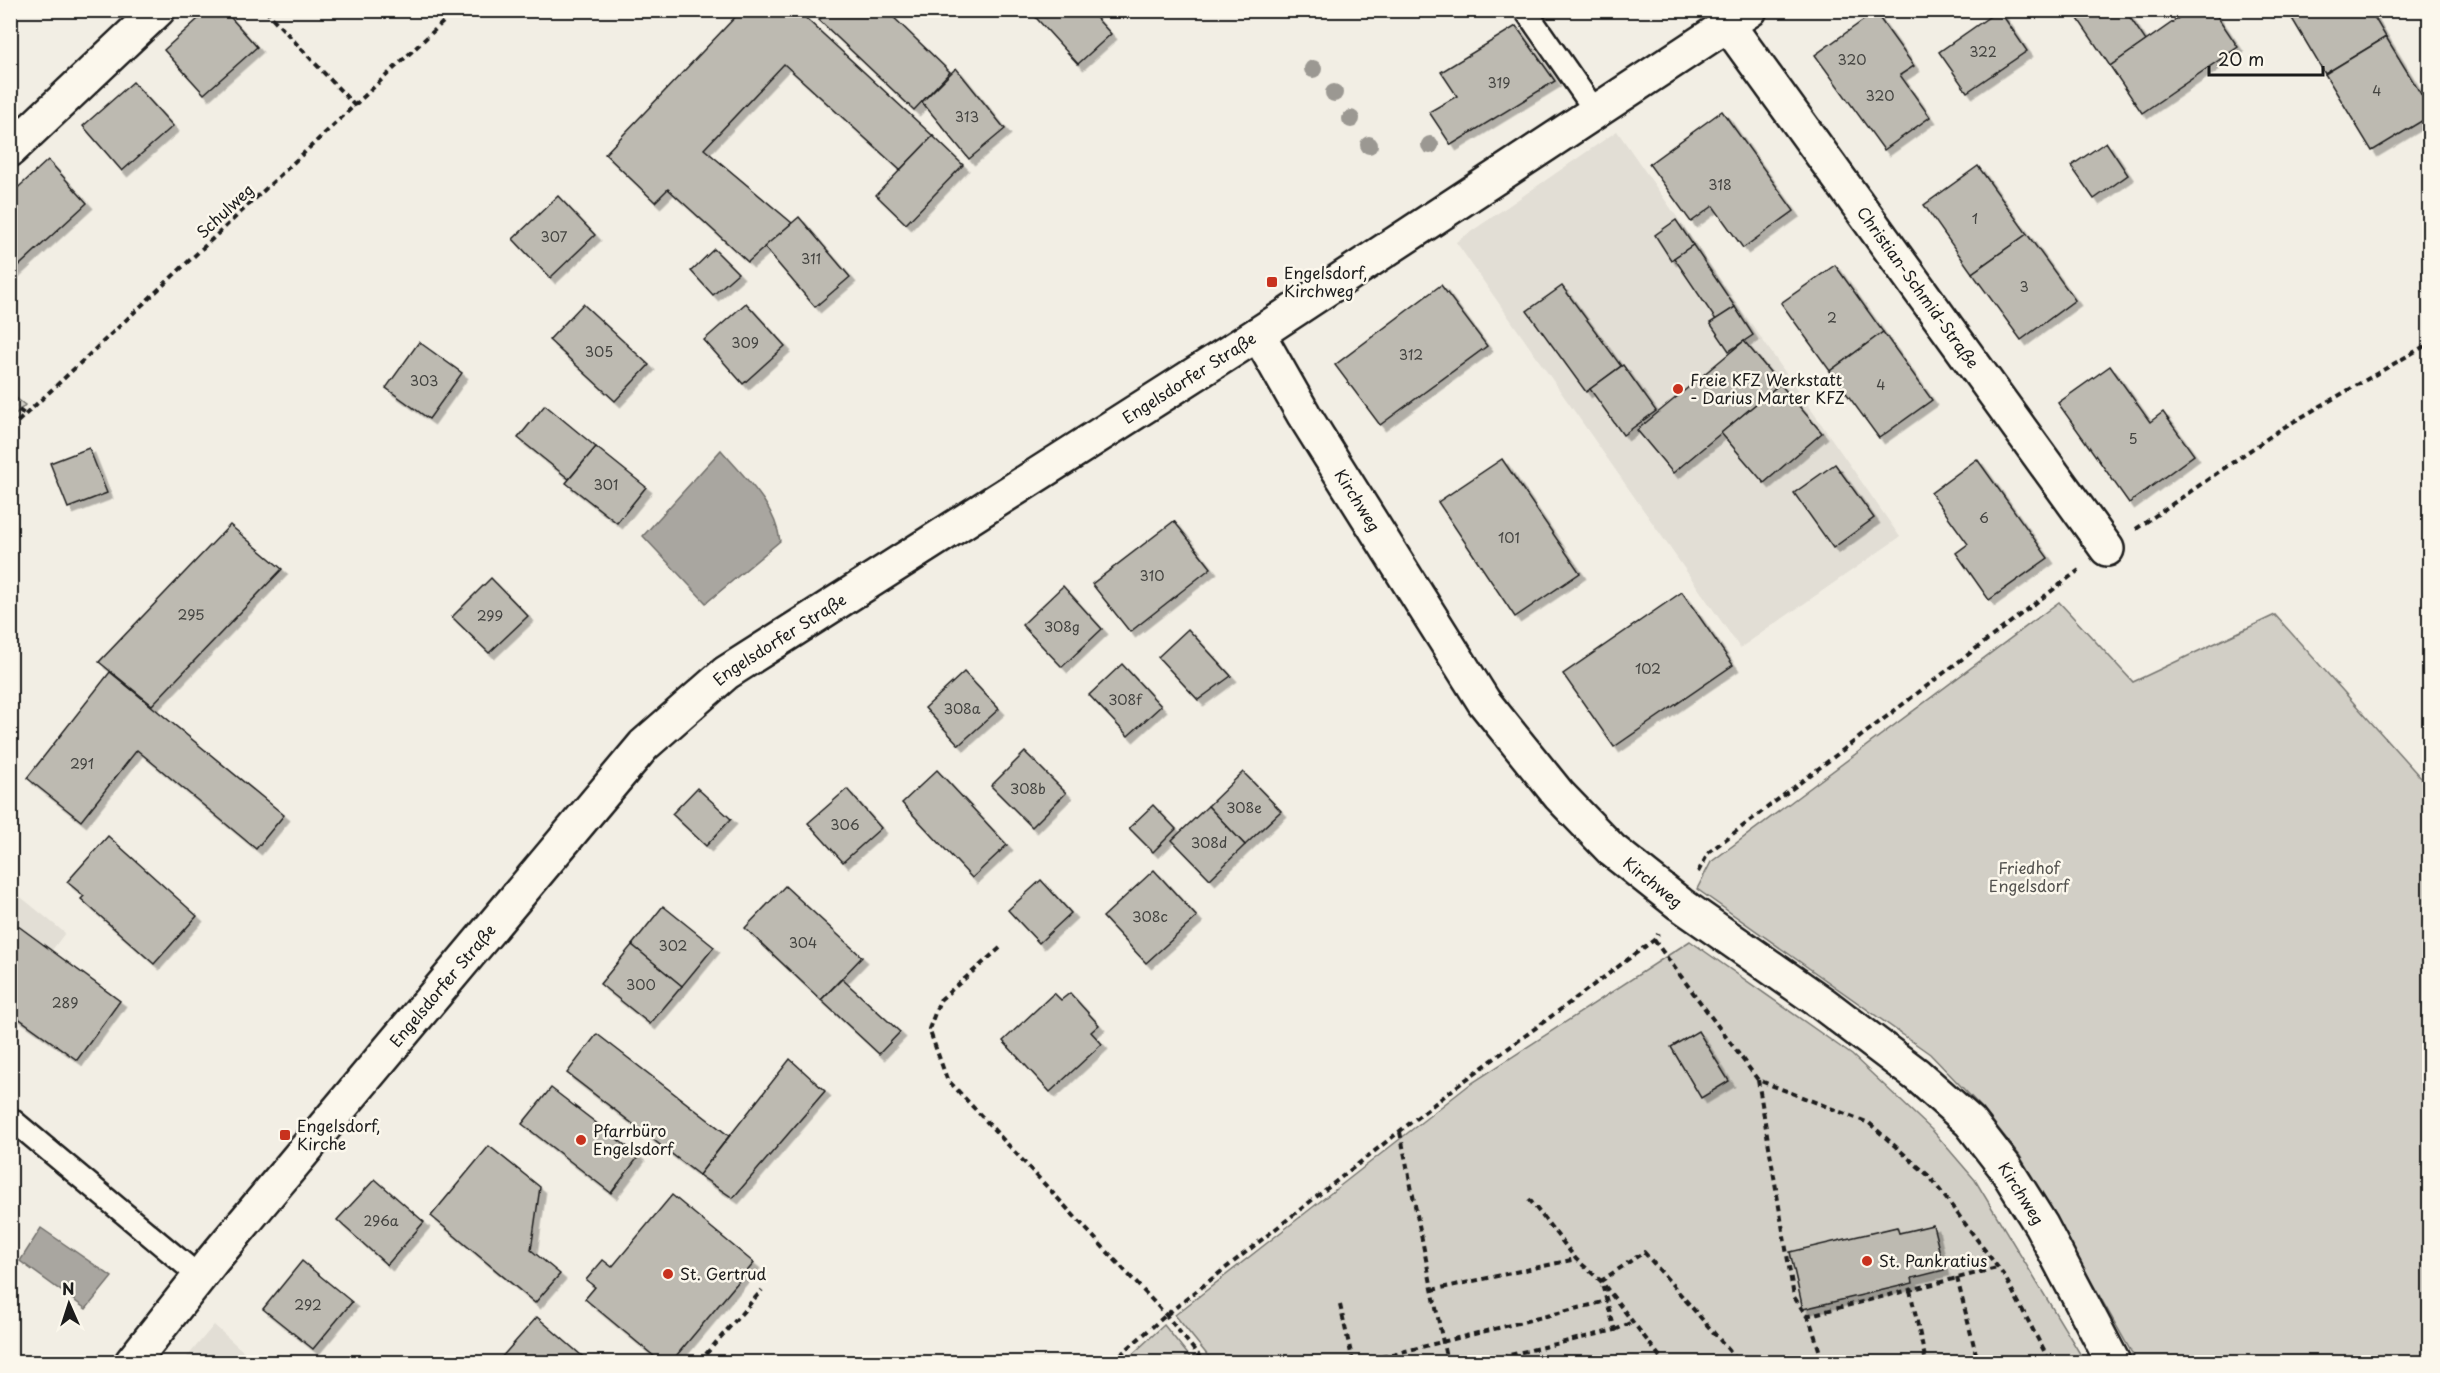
<svg xmlns="http://www.w3.org/2000/svg" width="2440" height="1373" viewBox="0 0 2440 1373" font-family="'Playpen Sans',sans-serif">
	<style>
		.built { fill: #e2ded5 }
		.green { fill: #d2cfc6; stroke: #777671; stroke-width: 1.5 }
		.water { fill: #a9a6a0; stroke: #716f6b; stroke-width: 1.5 }
		.building { fill: #bdbab1; stroke: #1c1c1c; stroke-width: 1.5; filter: url(#shadow) }
		.lines { fill: none; stroke-linecap: round; stroke-linejoin: round }
		.lane-casing { stroke: #1c1c1c; stroke-width: 26 }
		.street-casing { stroke: #1c1c1c; stroke-width: 38 }
		.secondary-casing { stroke: #1c1c1c; stroke-width: 38 }
		.path { stroke: #1c1c1c; stroke-width: 4; stroke-dasharray: 6 4.5; stroke-linecap: butt }
		.lane { stroke: #fbf7ec; stroke-width: 21 }
		.street { stroke: #fbf7ec; stroke-width: 33 }
		.secondary { stroke: #fbf7ec; stroke-width: 33 }
		.tree { fill: #9b9892 }
		.poi-dot { fill: #c8321e; stroke: #fbf7ec; stroke-width: 2 }
		.labels { text-anchor: middle; stroke-width: 5; stroke-linejoin: round; paint-order: stroke }
		.number-label { font-size: 14px; fill: #444441 }
		.street-label { font-size: 16px; fill: #1c1c1c; stroke: #fbf7ec }
		.poi-label { font-size: 16px; fill: #1c1c1c; stroke: #fbf7ec; text-anchor: start }
		.park-label { font-size: 16px; fill: #53524f; stroke: #fbf7ec }
	</style>
	<defs>
		<filter id="shadow"><feDropShadow dx="5.5" dy="5.5" stdDeviation="0" flood-color="#0004"/></filter>
	</defs>
	<rect width="100%" height="100%" fill="#f2eee4"/>
	<filter id="ink" filterUnits="userSpaceOnUse"><feTurbulence type="fractalNoise" baseFrequency=".0167" numOctaves="2"/><feDisplacementMap in="SourceGraphic" scale="12" xChannelSelector="R" yChannelSelector="G"/><feConvolveMatrix kernelMatrix="1 2 1 2 8 2 1 2 1" color-interpolation-filters="sRGB"/></filter>
	<g filter="url(#ink)">
		<!-- built -->
		<g class="built">
			<polygon points="1617,131 1900,537 1740,648 1456,242"/>
			<polygon points="11,889 65,933 11,1004"/>
			<polygon points="214,1325 255,1362 183,1362"/>
		</g>
		<!-- green -->
		<g class="green">
			<polygon points="11,394 25,405 11,419"/>
			<polygon points="2059,602 2133,682 2275,615 2429,787 2429,1362 2137,1362 2020,1156 1983,1109 1930,1054 1697,889 1711,862"/>
			<polygon points="1690,941 1852,1055 1933,1131 1975,1180 2085,1362 1213,1362 1175,1315 1469,1085"/>
			<polygon points="1164,1325 1194,1362 1124,1362"/>
		</g>
		<!-- water -->
		<g class="water">
			<path d="M 721,450 C 745,478 775,504 780,541 L 706,603 L 643,536 Z"/>
			<polygon points="41,1228 112,1277 86,1309 20,1261"/>
		</g>
		<!-- building -->
		<g class="building">
			<polygon points="208,10 224,10 257,47 204,94 164,50"/>
			<polygon points="742,10 797,10 933,136 900,170 784,64 704,149 792,223 748,262 668,189 655,202 605,154"/>
			<polygon points="828,10 886,10 950,72 914,110 819,20"/>
			<polygon points="1029,10 1089,10 1111,34 1078,64"/>
			<polygon points="1999,10 2027,51 1967,92 1939,52"/>
			<polygon points="2072,10 2125,10 2146,41 2110,66"/>
			<polygon points="2190,10 2213,10 2238,47 2142,113 2110,66"/>
			<polygon points="2287,10 2370,10 2386,37 2325,74"/>
			<polygon points="1875,12 1914,66 1900,75 1930,117 1884,150 1815,55"/>
			<polygon points="1516,26 1555,81 1451,145 1429,112 1457,96 1441,72"/>
			<polygon points="2386,37 2430,109 2430,116 2372,151 2325,74"/>
			<polygon points="956,68 1005,129 969,159 922,102"/>
			<polygon points="133,82 173,126 122,171 83,126"/>
			<polygon points="1722,111 1794,211 1743,248 1713,206 1691,222 1649,164"/>
			<polygon points="933,136 963,165 906,224 876,195"/>
			<polygon points="2106,142 2128,175 2094,199 2071,166"/>
			<polygon points="48,160 87,203 10,274 10,195"/>
			<polygon points="1978,166 2027,234 1972,273 1924,205"/>
			<polygon points="558,196 595,235 550,278 513,239"/>
			<polygon points="799,217 850,277 815,307 764,247"/>
			<polygon points="1676,220 1693,245 1671,260 1655,235"/>
			<polygon points="2027,234 2075,300 2021,340 1972,273"/>
			<polygon points="1693,245 1735,307 1716,320 1674,258"/>
			<polygon points="714,249 738,273 713,295 691,271"/>
			<polygon points="1835,265 1883,332 1830,371 1781,303"/>
			<polygon points="1441,285 1487,346 1380,425 1335,365"/>
			<polygon points="1562,286 1621,366 1586,392 1527,311"/>
			<polygon points="746,303 785,346 743,384 704,340"/>
			<polygon points="583,304 649,365 615,401 549,340"/>
			<polygon points="1735,307 1753,335 1729,351 1710,323"/>
			<polygon points="1883,332 1932,400 1879,438 1830,371"/>
			<polygon points="1744,341 1780,384 1673,473 1637,430"/>
			<polygon points="419,342 462,373 429,419 386,388"/>
			<polygon points="1623,365 1656,411 1623,435 1590,389"/>
			<polygon points="2110,366 2150,422 2163,412 2194,455 2129,503 2058,403"/>
			<polygon points="1780,384 1822,433 1764,483 1721,433"/>
			<polygon points="545,405 596,447 569,479 518,438"/>
			<polygon points="596,447 646,487 617,523 566,483"/>
			<polygon points="89,448 107,493 68,508 50,463"/>
			<polygon points="1502,459 1580,573 1515,617 1438,502"/>
			<polygon points="1977,459 2048,558 1989,600 1956,553 1968,544 1931,493"/>
			<polygon points="1835,464 1874,518 1833,548 1794,493"/>
			<polygon points="1174,521 1211,568 1130,632 1092,584"/>
			<polygon points="230,525 282,569 152,705 99,662"/>
			<polygon points="491,578 528,616 489,653 452,617"/>
			<polygon points="1063,586 1102,629 1062,667 1022,625"/>
			<polygon points="1682,592 1733,665 1614,747 1563,674"/>
			<polygon points="1188,629 1231,676 1198,700 1158,657"/>
			<polygon points="1122,664 1161,706 1128,736 1089,695"/>
			<polygon points="110,672 284,815 256,849 137,750 81,821 27,778"/>
			<polygon points="964,672 999,709 959,745 925,708"/>
			<polygon points="1025,752 1066,793 1032,827 991,786"/>
			<polygon points="937,770 1007,845 972,878 902,803"/>
			<polygon points="1243,772 1281,811 1245,845 1208,806"/>
			<polygon points="697,788 731,819 706,846 672,814"/>
			<polygon points="847,789 881,828 843,862 808,823"/>
			<polygon points="1153,805 1176,829 1153,852 1129,828"/>
			<polygon points="1208,806 1245,845 1210,879 1172,840"/>
			<polygon points="108,836 197,916 154,964 81,899 84,896 67,882"/>
			<polygon points="1154,870 1197,917 1146,963 1103,917"/>
			<polygon points="1041,880 1071,913 1039,943 1008,910"/>
			<polygon points="785,886 862,957 821,1000 745,928"/>
			<polygon points="663,906 714,947 682,986 632,945"/>
			<polygon points="10,920 120,1001 77,1060 10,1012"/>
			<polygon points="632,945 682,986 650,1024 600,984"/>
			<polygon points="842,979 900,1032 879,1054 821,1000"/>
			<polygon points="1054,993 1061,1000 1070,993 1099,1025 1091,1032 1102,1044 1050,1092 1003,1041"/>
			<polygon points="1698,1031 1729,1081 1701,1098 1671,1047"/>
			<polygon points="597,1034 729,1136 699,1175 567,1073"/>
			<polygon points="790,1059 825,1091 733,1198 699,1175"/>
			<polygon points="551,1088 639,1156 611,1193 522,1124"/>
			<polygon points="489,1146 540,1187 531,1250 560,1274 535,1303 431,1216"/>
			<polygon points="375,1179 424,1222 387,1265 337,1220"/>
			<polygon points="672,1195 754,1263 671,1362 661,1362 585,1299 595,1287 586,1280 603,1260 612,1267"/>
			<polygon points="1933,1225 1944,1270 1912,1278 1913,1283 1803,1309 1790,1252 1897,1227 1899,1233"/>
			<polygon points="302,1261 352,1302 313,1349 263,1309"/>
			<polygon points="537,1317 589,1362 503,1362 500,1359"/>
		</g>
		<g class="lines">
			<!-- lane casing -->
			<g class="lane-casing">
				<g id="lane">
					<polyline points="1525,10 1596,112"/>
					<polyline points="10,1118 200,1277"/>
				</g>
			</g>
			<!-- street casing -->
			<g class="street-casing">
				<g id="street">
					<path id="s1" d="M 1728,25 L 2107,549"/>
					<polyline points="10,150 158,10"/>
					<path id="s2" d="M 1258,334 L 1304,415 L 1484,702 L 1559,795 L 1612,850 L 1680,904 L 1822,1003 L 1917,1075 L 1970,1122 L 2004,1166 L 2041,1225 L 2113,1362"/>
				</g>
			</g>
			<!-- secondary casing -->
			<g class="secondary-casing">
				<g id="secondary">
					<path id="s3" d="M 132,1362 L 212,1261 L 644,745 L 726,673 L 1258,334 L 1750,10"/>
				</g>
			</g>
			<!-- path -->
			<g class="path">
				<polyline points="265,10 356,107"/>
				<polyline points="10,404 26,415"/>
				<polyline points="10,429 456,10"/>
				<polyline points="2136,529 2281,429 2430,343"/>
				<polyline points="1698,872 1709,852 2079,570"/>
				<polyline points="1654,940 1758,1080 1869,1123 1930,1177 2005,1277 2050,1362"/>
				<polyline points="1000,948 940,1000 929,1029 947,1079 1166,1315 1204,1362"/>
				<polyline points="1758,1080 1794,1297 1810,1321 1823,1362"/>
				<polyline points="1400,1132 1447,1362"/>
				<polyline points="1529,1199 1576,1259 1601,1281 1664,1362"/>
				<polyline points="1957,1278 1978,1362"/>
				<polyline points="1432,1290 1576,1259"/>
				<polyline points="1910,1290 1926,1362"/>
				<polyline points="1340,1305 1353,1362"/>
				<polyline points="1806,1316 1997,1268"/>
				<polyline points="1615,1330 1632,1322"/>
				<polyline points="699,1362 762,1290"/>
				<polyline points="1112,1362 1166,1315 1456,1087 1654,940 1658,934"/>
				<polyline points="1361,1362 1607,1301"/>
				<polyline points="1480,1362 1615,1330 1601,1281 1644,1252 1739,1362"/>
			</g>
			<!-- lane -->
			<use href="#lane" class="lane"/>
			<!-- street -->
			<use href="#street" class="street"/>
			<!-- secondary -->
			<use href="#secondary" class="secondary"/>
		</g>
		<!-- trees -->
		<g class="tree">
			<circle cx="1313" cy="69" r="9"/>
			<circle cx="1334" cy="93" r="9"/>
			<circle cx="1351" cy="119" r="9"/>
			<circle cx="1369" cy="145" r="9"/>
			<circle cx="1430" cy="145" r="9"/>
		</g>
	</g>
	<!-- markers -->
	<g class="poi-dot">
		<rect x="1266" y="276" width="12" height="12" rx="3"/>
		<circle cx="1678" cy="389" r="6"/>
		<rect x="279" y="1129" width="12" height="12" rx="3"/>
		<circle cx="581" cy="1140" r="6"/>
		<circle cx="1867" cy="1261" r="6"/>
		<circle cx="668" cy="1274" r="6"/>
	</g>
	<g class="labels">
		<!-- number labels -->
		<g class="number-label">
			<text x="1983" y="57">322</text>
			<text x="1852" y="65">320</text>
			<text x="1499" y="88">319</text>
			<text x="2377" y="96">4</text>
			<text x="1880" y="101">320</text>
			<text x="967" y="122">313</text>
			<text x="1720" y="190">318</text>
			<text x="1975" y="224">1</text>
			<text x="554" y="242">307</text>
			<text x="811" y="264">311</text>
			<text x="2024" y="292">3</text>
			<text x="1832" y="323">2</text>
			<text x="745" y="348">309</text>
			<text x="599" y="357">305</text>
			<text x="1411" y="360">312</text>
			<text x="424" y="386">303</text>
			<text x="1881" y="390">4</text>
			<text x="2133" y="444">5</text>
			<text x="606" y="490">301</text>
			<text x="1984" y="523">6</text>
			<text x="1509" y="543">101</text>
			<text x="1152" y="581">310</text>
			<text x="191" y="620">295</text>
			<text x="490" y="621">299</text>
			<text x="1062" y="632">308g</text>
			<text x="1648" y="674">102</text>
			<text x="1125" y="705">308f</text>
			<text x="962" y="714">308a</text>
			<text x="82" y="769">291</text>
			<text x="1028" y="794">308b</text>
			<text x="1244" y="813">308e</text>
			<text x="845" y="830">306</text>
			<text x="1209" y="848">308d</text>
			<text x="1150" y="922">308c</text>
			<text x="803" y="948">304</text>
			<text x="673" y="951">302</text>
			<text x="641" y="990">300</text>
			<text x="65" y="1008">289</text>
			<text x="381" y="1226">296a</text>
			<text x="308" y="1310">292</text>
		</g>
		<!-- street labels -->
		<g class="street-label">
			<text transform="translate(225 211) rotate(-43)" y="6">Schulweg</text>
			<text dy="6" stroke="none"><textPath href="#s1" startOffset="324">Christian-Schmid-Straße</textPath></text>
			<text dy="6" stroke="none"><textPath href="#s3" startOffset="1460">Engelsdorfer Straße</textPath></text>
			<text dy="6" stroke="none"><textPath href="#s2" startOffset="194">Kirchweg</textPath></text>
			<text dy="6" stroke="none"><textPath href="#s3" startOffset="974">Engelsdorfer Straße</textPath></text>
			<text dy="6" stroke="none"><textPath href="#s2" startOffset="680">Kirchweg</textPath></text>
			<text dy="6" stroke="none"><textPath href="#s3" startOffset="488">Engelsdorfer Straße</textPath></text>
			<text dy="6" stroke="none"><textPath href="#s2" startOffset="1166">Kirchweg</textPath></text>
		</g>
		<!-- poi labels -->
		<g class="poi-label">
			<text x="1284" y="279">Engelsdorf,<tspan x="1284" dy="18">Kirchweg</tspan></text>
			<text x="1690" y="386">Freie KFZ Werkstatt<tspan x="1690" dy="18">- Darius Marter KFZ</tspan></text>
			<text x="297" y="1132">Engelsdorf,<tspan x="297" dy="18">Kirche</tspan></text>
			<text x="593" y="1137">Pfarrbüro<tspan x="593" dy="18">Engelsdorf</tspan></text>
			<text x="1879" y="1267">St. Pankratius</text>
			<text x="680" y="1280">St. Gertrud</text>
		</g>
		<!-- park labels -->
		<g class="park-label">
			<text x="2029" y="874">Friedhof<tspan x="2029" dy="18">Engelsdorf</tspan></text>
		</g>
	</g>
	<!-- margin -->
	<rect width="2440" height="1373" fill="none" stroke="#fbf7ec" stroke-width="36"/>
	<rect x="18" y="18" width="2404" height="1337" fill="none" stroke="#1c1c1c" stroke-width="2" filter="url(#ink)"/>
	<!-- north arrow -->
	<g transform="translate(69 1304) rotate(357)" stroke="#fbf7ec" stroke-width="4.5" paint-order="stroke">
	<path d="M0-4.5L10 22L0 15L-10 22Z" fill="#1c1c1c"/>
	<text y="-9" font-size="16" font-weight="bold" text-anchor="middle" fill="#1c1c1c">N</text>
	</g>
	<!-- scale -->
	<path d="M2209 66v9h114v-9" fill="none" stroke="#1c1c1c" stroke-width="3"/>
	<text x="2218" y="66" font-size="18" fill="#1c1c1c" stroke="#fbf7ec" stroke-width="4.5" paint-order="stroke">20 m</text>
</svg>
